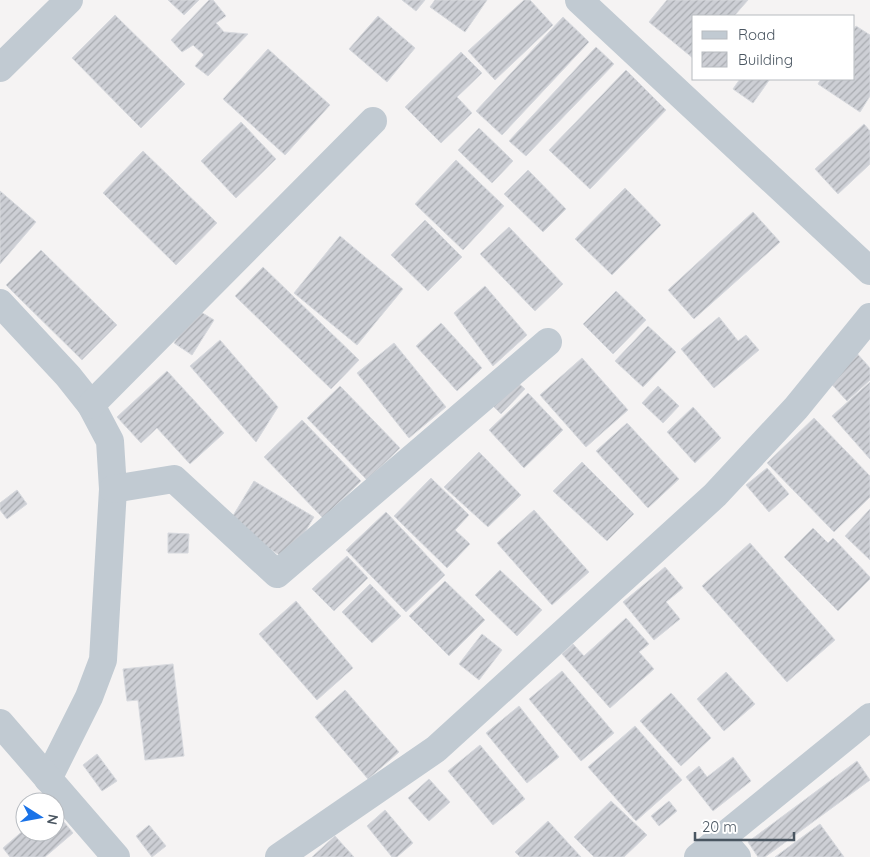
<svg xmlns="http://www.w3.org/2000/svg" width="870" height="857" viewBox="0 0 870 857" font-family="Quicksand,sans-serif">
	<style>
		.building { fill: url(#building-hatch); stroke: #d7d9de }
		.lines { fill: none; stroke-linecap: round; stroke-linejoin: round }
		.minor { stroke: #c1cad2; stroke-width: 28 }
		.tertiary { stroke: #c1cad2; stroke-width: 28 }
	</style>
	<defs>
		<pattern id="building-hatch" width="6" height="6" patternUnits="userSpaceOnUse" patternTransform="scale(1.25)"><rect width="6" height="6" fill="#cdcfd5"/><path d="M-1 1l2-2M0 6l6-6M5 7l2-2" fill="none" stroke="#a8abb0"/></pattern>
	</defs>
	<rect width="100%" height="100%" fill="#f5f3f3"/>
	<!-- building -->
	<g class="building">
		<polygon points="168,0 199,0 184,15"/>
		<polygon points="209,0 213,0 226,16 216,23 224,32 248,34 208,76 195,66 204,55 193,45 182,52 171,40"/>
		<polygon points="402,0 425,0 416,11"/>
		<polygon points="435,0 487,0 465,32 430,7"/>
		<polygon points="524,0 530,0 553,25 495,80 468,51"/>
		<polygon points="667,0 748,0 734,16 694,16 694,59 649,22"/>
		<polygon points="115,15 185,84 141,128 72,58"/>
		<polygon points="378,16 415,48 387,82 349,49"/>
		<polygon points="563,17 589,42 502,135 476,111"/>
		<polygon points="856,26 870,35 870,96 860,112 818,84 821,79 854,79 854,29"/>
		<polygon points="596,47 614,64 526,156 509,141"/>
		<polygon points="268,49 330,105 285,155 223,99"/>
		<polygon points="461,52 482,73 457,97 472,113 441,143 405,107"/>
		<polygon points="626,70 666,110 590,189 549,150"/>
		<polygon points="740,79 770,79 753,103 733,89"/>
		<polygon points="241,122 276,159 236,198 201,161"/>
		<polygon points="864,124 870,131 870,164 838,194 815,169"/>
		<polygon points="479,128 513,161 492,183 458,150"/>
		<polygon points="143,151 217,223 176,265 103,193"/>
		<polygon points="456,160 504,206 463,250 415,204"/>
		<polygon points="528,170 566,209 543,232 504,194"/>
		<polygon points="625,188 661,225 612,275 575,239"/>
		<polygon points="0,191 36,222 0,264"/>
		<polygon points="753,212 780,242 694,319 668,290"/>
		<polygon points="425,220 462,257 428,291 391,255"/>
		<polygon points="509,227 563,284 535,311 480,254"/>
		<polygon points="340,236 403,289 357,345 294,293"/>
		<polygon points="41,250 117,325 82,360 6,285"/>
		<polygon points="263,267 359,360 331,389 235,296"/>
		<polygon points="485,286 527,335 493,366 454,313"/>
		<polygon points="616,291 646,320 613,354 583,324"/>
		<polygon points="196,309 214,320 192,355 174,343"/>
		<polygon points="719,317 738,341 746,335 759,350 714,388 681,349"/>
		<polygon points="441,323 482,368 457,391 416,346"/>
		<polygon points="648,326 676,352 643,387 615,361"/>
		<polygon points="220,340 278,407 256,442 190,366"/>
		<polygon points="394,343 446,407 409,438 357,373"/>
		<polygon points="854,350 870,368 870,380 847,401 825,377"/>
		<polygon points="582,358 628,410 586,447 540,395"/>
		<polygon points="167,371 224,433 190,464 157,428 141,443 117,417"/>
		<polygon points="516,381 525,389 501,414 493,406"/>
		<polygon points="870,382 870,459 832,416"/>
		<polygon points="340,386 400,448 367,480 307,418"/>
		<polygon points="658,386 679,406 663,423 642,403"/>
		<polygon points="528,393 563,430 524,468 489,430"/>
		<polygon points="693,407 721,438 695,463 667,432"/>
		<polygon points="814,418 870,476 870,497 834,532 767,463"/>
		<polygon points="302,420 361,481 323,518 264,457"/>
		<polygon points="627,423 679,479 648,508 596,451"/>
		<polygon points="479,452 521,495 488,527 444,487"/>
		<polygon points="582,462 634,514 607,541 553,491"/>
		<polygon points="767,468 789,494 769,512 746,485"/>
		<polygon points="431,478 469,515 455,530 470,544 447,568 394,516"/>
		<polygon points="254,481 314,517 288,560 228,524"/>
		<polygon points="17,490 27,504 7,519 0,510 0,503"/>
		<polygon points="870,509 870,560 845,536"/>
		<polygon points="534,510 589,572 552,605 497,543"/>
		<polygon points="386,512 445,575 406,612 346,550"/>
		<polygon points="813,528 828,543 833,538 870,577 870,579 838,611 784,557"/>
		<polygon points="168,533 189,534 188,553 168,553"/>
		<polygon points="750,543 835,640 787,682 702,586"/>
		<polygon points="347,556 368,578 334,611 312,589"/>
		<polygon points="665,567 683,588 666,602 680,619 654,640 623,602"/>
		<polygon points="500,570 542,610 517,636 475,595"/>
		<polygon points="445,581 485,620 449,656 409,616"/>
		<polygon points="370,584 401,616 372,643 342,612"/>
		<polygon points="296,601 353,668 317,700 259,634"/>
		<polygon points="626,618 649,644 639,652 654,669 610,708 562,654 573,644 584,656"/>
		<polygon points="482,634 502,650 479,680 459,664"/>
		<polygon points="173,664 184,756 145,760 138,700 127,701 123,669"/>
		<polygon points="562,671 614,733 581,761 529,699"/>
		<polygon points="726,672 755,704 724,731 697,699"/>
		<polygon points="345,690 399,752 368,779 315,717"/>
		<polygon points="671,693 711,738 681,766 640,721"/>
		<polygon points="519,706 559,757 527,783 486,733"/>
		<polygon points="635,726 682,780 636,821 588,767"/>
		<polygon points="480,745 525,799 493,825 448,771"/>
		<polygon points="97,754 117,781 102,791 83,765"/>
		<polygon points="733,757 751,781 713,811 686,777 699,766 707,777"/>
		<polygon points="857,761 870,780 765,857 758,857 748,842"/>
		<polygon points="429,779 450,802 429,821 408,798"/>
		<polygon points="611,801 647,835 624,857 594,857 574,837"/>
		<polygon points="669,801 677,811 659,826 651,816"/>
		<polygon points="385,810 413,843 397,857 392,857 367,826"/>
		<polygon points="55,811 73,833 45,857 10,857 3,848 25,829 25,832 55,832"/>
		<polygon points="548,821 581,857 520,857 515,852"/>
		<polygon points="820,824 844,857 775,857"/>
		<polygon points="149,825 166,846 152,857 136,836"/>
		<polygon points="335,836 354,857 312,857"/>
	</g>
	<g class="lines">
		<!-- minor -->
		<g class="minor">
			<polyline points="579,0 870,271"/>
			<polyline points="0,68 69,0"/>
			<polyline points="0,303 68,376 91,405 110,441 113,489 103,660 89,697 48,779"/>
			<polyline points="91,405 373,121"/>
			<polyline points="113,489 174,479 277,574 548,342"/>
			<polyline points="721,838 737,857"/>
			<polyline points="279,857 436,749 715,495 796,408 870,317"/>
			<polyline points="698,857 870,717"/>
		</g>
		<!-- tertiary -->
		<polyline class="tertiary" points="0,723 116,857"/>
	</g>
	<!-- legend -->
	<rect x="692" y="15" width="162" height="65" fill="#ffffff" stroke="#b7bbc0"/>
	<rect x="702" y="31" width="25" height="8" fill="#c1cad2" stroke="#b7bbc0"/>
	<text x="738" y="40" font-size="15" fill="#4a5661">Road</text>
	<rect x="702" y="52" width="25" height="15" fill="url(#building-hatch)" stroke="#b7bbc0"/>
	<text x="738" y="65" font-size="15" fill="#4a5661">Building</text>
	<!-- north arrow -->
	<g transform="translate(40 817) rotate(101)"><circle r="24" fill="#ffffff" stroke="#b7bbc0"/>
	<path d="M0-4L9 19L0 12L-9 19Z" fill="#1a73e8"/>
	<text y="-8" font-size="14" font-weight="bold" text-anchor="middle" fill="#4a5661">N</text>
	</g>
	<!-- scale -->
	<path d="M695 832v8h99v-8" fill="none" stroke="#4a5661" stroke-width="2.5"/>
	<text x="702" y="832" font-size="15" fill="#4a5661" stroke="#ffffff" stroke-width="4" paint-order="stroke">20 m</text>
</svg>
